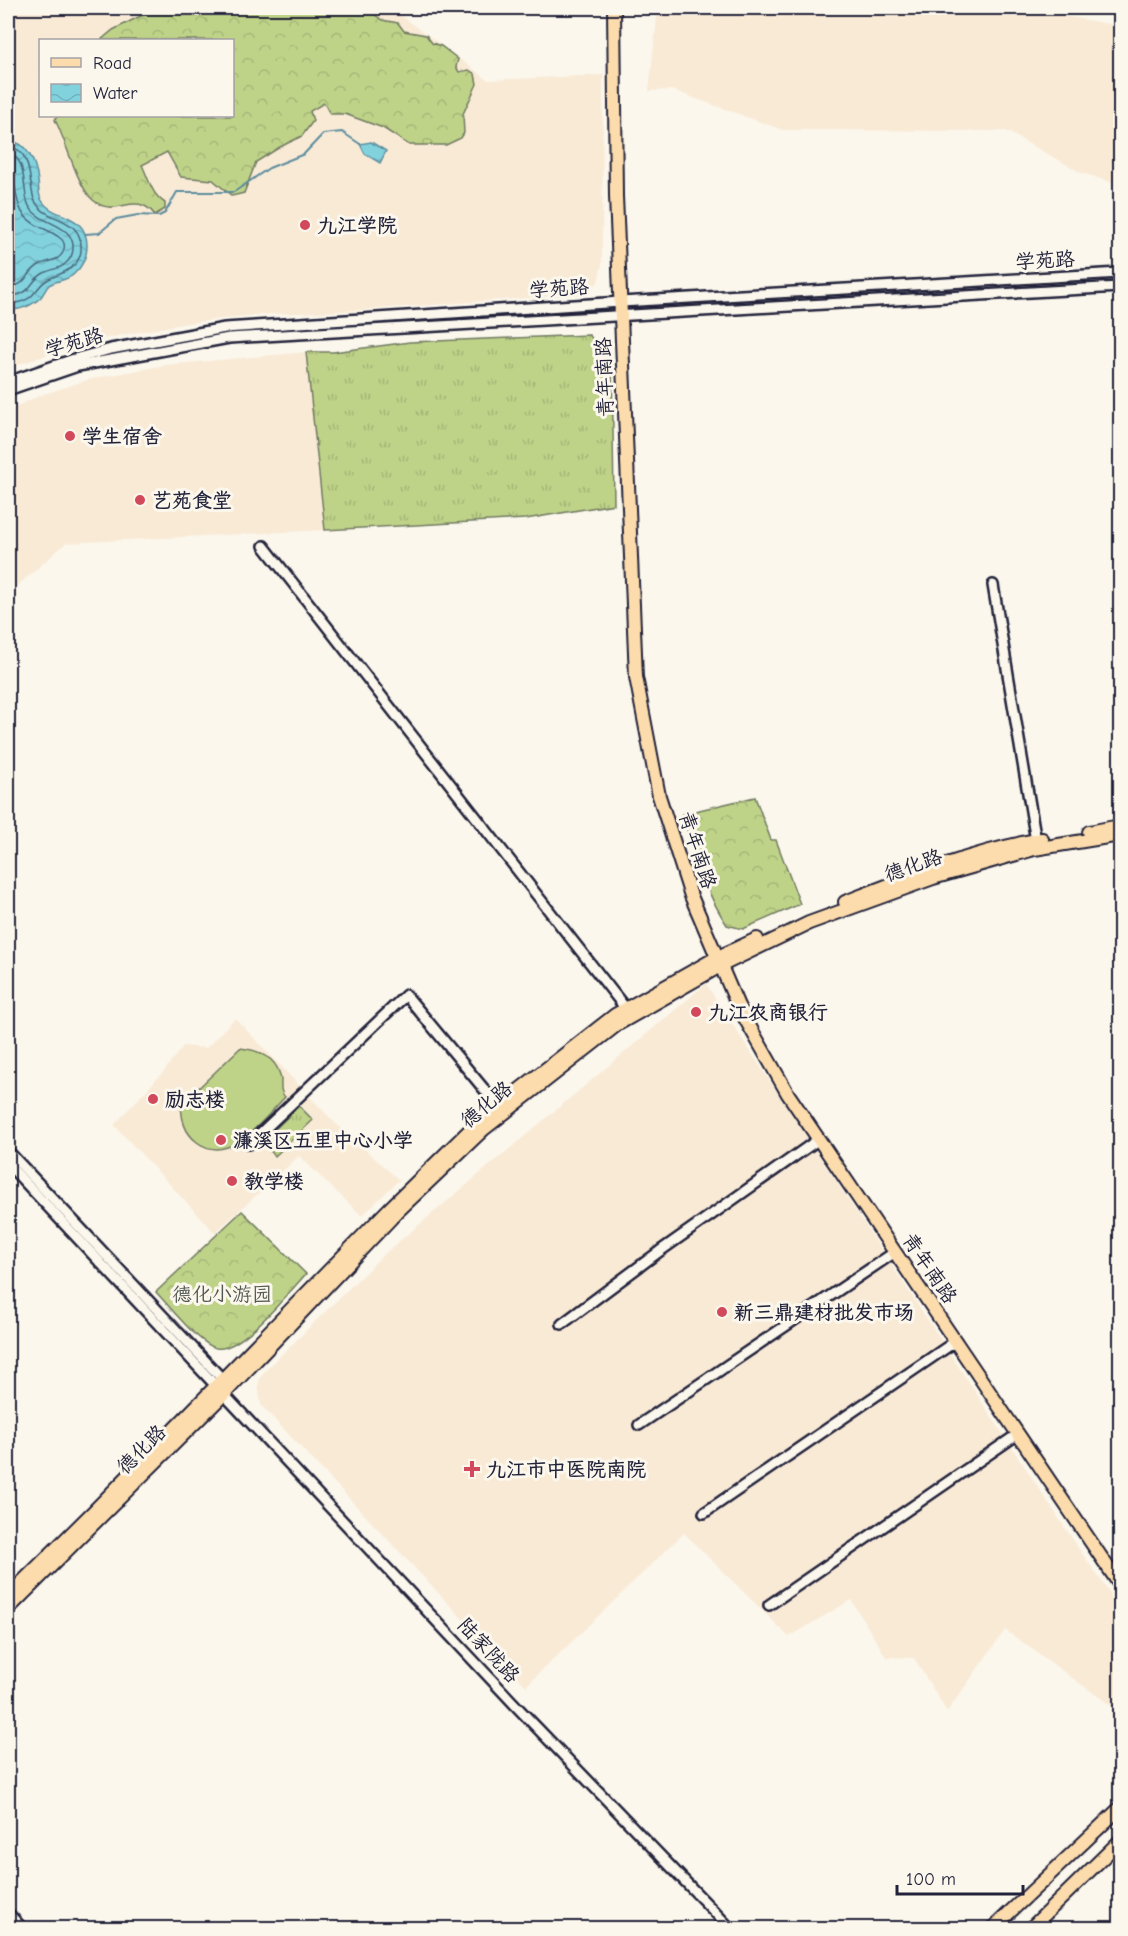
<svg xmlns="http://www.w3.org/2000/svg" width="1128" height="1936" viewBox="0 0 1128 1936" font-family="'Comic Neue','LXGW WenKai TC',sans-serif">
	<style>
		.built { fill: #f9ead6; fill-rule: evenodd }
		.grass { fill: url(#grass-tufts); stroke: #707a62; stroke-width: 1.5 }
		.forest { fill: url(#forest-crowns); stroke: #707a62; stroke-width: 1.5 }
		.garden { fill: #bfd388; stroke: #707a62; stroke-width: 1.5 }
		.water { fill: url(#water-waves); stroke: #5c8c9d; stroke-width: 1.5 }
		.lines { fill: none; stroke-linecap: round; stroke-linejoin: round }
		.shore { stroke: #48687c; stroke-width: 1.5 }
		.stream { stroke: #5c8c9d; stroke-width: 2 }
		.minor-casing { stroke: #22223b; stroke-width: 14 }
		.major-casing { stroke: #22223b; stroke-width: 16 }
		.minor { stroke: #fbf7ec; stroke-width: 9 }
		.major { stroke: #fcdcac; stroke-width: 12 }
		.poi-dot { fill: #d1495b; stroke: #fbf7ec; stroke-width: 2 }
		.labels { text-anchor: middle; stroke-width: 6; stroke-linejoin: round; paint-order: stroke }
		.poi-label { font-size: 20px; font-weight: bold; fill: #22223b; stroke: #fbf7ec; text-anchor: start }
		.street-label { font-size: 20px; fill: #22223b; stroke: #fbf7ec }
		.park-label { font-size: 20px; fill: #515752; stroke: #fbf7ec }
	</style>
	<defs>
		<pattern id="grass-tufts" width="24" height="20" patternUnits="userSpaceOnUse" patternTransform="scale(1.5)"><rect width="24" height="20" fill="#bfd388"/><path d="M3 7l-1-3M5 7V3M7 7l1-3M15 17l-1-3M17 17v-4M19 17l1-3" fill="none" stroke="#a4b576"/></pattern>
		<pattern id="forest-crowns" width="20" height="18" patternUnits="userSpaceOnUse" patternTransform="scale(1.5)"><rect width="20" height="18" fill="#bfd388"/><path d="M2 6a3 3 0 1 1 6 0M12 15a3 3 0 1 1 6 0" fill="none" stroke="#a4b576"/></pattern>
		<pattern id="water-waves" width="16" height="10" patternUnits="userSpaceOnUse" patternTransform="scale(1.5)"><rect width="16" height="10" fill="#82d2de"/><path d="M0 5q4-4 8 0t8 0" fill="none" stroke="#70b4bf"/></pattern>
	</defs>
	<rect width="100%" height="100%" fill="#fbf7ec"/>
	<filter id="ink" filterUnits="userSpaceOnUse"><feTurbulence type="fractalNoise" baseFrequency=".0167" numOctaves="2"/><feDisplacementMap in="SourceGraphic" scale="12" xChannelSelector="R" yChannelSelector="G"/><feConvolveMatrix kernelMatrix="1 2 1 2 8 2 1 2 1" color-interpolation-filters="sRGB"/></filter>
	<g filter="url(#ink)">
		<!-- built -->
		<g class="built">
			<path d="M 8,8 L 391,8 L 488,80 L 603,75 L 602,265 L 598,282 L 592,289 L 583,294 L 363,310 L 254,315 L 182,324 L 86,342 L 8,368 ZM 40,40 L 232,40 L 232,116 L 40,116 Z"/>
			<polygon points="658,8 1020,8 1120,26 1120,185 1082,173 1006,131 783,130 672,90 649,91"/>
			<polygon points="306,352 325,530 66,543 8,594 8,410 41,395 91,379 165,365"/>
			<polygon points="706,984 1083,1555 1120,1607 1120,1712 1005,1630 947,1712 914,1658 886,1657 851,1600 789,1637 684,1533 526,1686 261,1405 258,1386 260,1378 266,1370 383,1255"/>
			<polygon points="235,1018 332,1120 399,1180 362,1216 299,1156 215,1233 114,1125 165,1070 183,1046 206,1048"/>
		</g>
		<!-- grass -->
		<g class="grass">
			<polygon points="589,335 612,359 614,504 526,519 325,530 306,352 333,352 410,342"/>
			<polygon points="299,1106 313,1120 275,1156 262,1142"/>
		</g>
		<!-- forest -->
		<g class="forest">
			<path d="M 156,8 L 366,8 L 382,20 L 398,23 L 404,31 L 426,35 L 432,43 L 441,46 L 458,59 L 456,67 L 459,72 L 469,70 L 475,74 L 477,84 L 463,114 L 464,133 L 461,138 L 446,145 L 409,145 L 383,128 L 345,114 L 330,114 L 324,103 L 310,111 L 313,121 L 302,136 L 280,147 L 256,162 L 244,193 L 232,196 L 213,180 L 181,177 L 167,152 L 142,165 C 149,179 151,194 165,203 L 165,209 L 155,215 C 135,189 116,220 93,200 C 77,186 66,140 55,120 L 57,116 L 232,116 L 232,40 L 101,40 L 113,30 Z"/>
			<path d="M 755,797 L 771,840 L 776,840 L 800,904 L 743,929 L 727,925 C 704,890 694,853 682,814 Z"/>
			<path d="M 242,1211 L 306,1274 C 289,1292 241,1353 216,1348 C 199,1344 169,1306 156,1292 Z"/>
		</g>
		<!-- garden -->
		<path class="garden" d="M 240,1048 C 259,1050 278,1058 281,1080 C 281,1087 280,1092 285,1097 C 264,1118 230,1167 197,1142 C 184,1132 182,1120 181,1105 Z"/>
		<!-- water -->
		<g class="water">
			<path d="M 8,140 C 27,142 36,162 38,181 C 39,187 38,193 41,199 C 52,220 86,211 87,245 C 87,257 83,266 74,274 C 67,281 56,280 49,285 C 46,288 44,293 41,297 C 32,306 20,310 8,310 Z"/>
			<polygon points="371,142 386,151 380,163 365,154 360,144"/>
		</g>
		<g class="lines">
			<!-- shore -->
			<g class="shore">
				<path d="M 8,146 C 33,150 28,181 34,199 C 44,224 83,214 81,250 C 80,266 66,272 53,277 C 32,285 40,302 8,304"/>
				<path d="M 8,153 C 29,158 21,191 29,206 C 39,225 74,223 73,248 C 73,254 70,260 65,264 C 60,269 51,269 44,273 C 27,282 34,295 8,296"/>
				<path d="M 8,163 C 17,178 13,196 22,212 C 31,227 48,228 60,238 C 67,243 65,253 58,258 C 53,261 46,262 41,264 C 25,272 28,286 8,287"/>
			</g>
			<!-- stream -->
			<polyline class="stream" points="85,234 99,233 116,219 138,215 159,216 165,213 177,192 234,192 269,168 304,154 323,134 342,132 360,144"/>
			<!-- minor casing -->
			<g class="minor-casing">
				<g id="minor">
					<polyline points="8,382 74,359 111,349 225,328 621,302 1120,273"/>
					<polyline points="8,390 78,366 229,338 1120,287"/>
					<polyline points="264,546 626,1009"/>
					<polyline points="993,585 1036,841"/>
					<polyline points="249,1144 406,995 498,1106"/>
					<polyline points="8,1151 226,1383"/>
					<polyline points="8,1164 518,1708 730,1928"/>
					<polyline points="562,1324 660,1251 819,1139"/>
					<polyline points="639,1425 895,1252"/>
					<polyline points="704,1513 956,1341"/>
					<polyline points="769,1605 1018,1434"/>
					<polyline points="8,1913 22,1928"/>
				</g>
			</g>
			<!-- major casing -->
			<g class="major-casing">
				<g id="major">
					<polyline points="614,8 616,196 636,677 659,796 691,896 738,1006 788,1094 1120,1585"/>
					<polyline points="1089,832 1120,826"/>
					<path d="M 845,902 C 909,877 974,851 1042,839"/>
					<polyline points="8,1596 93,1512 389,1209 477,1123 615,1015 716,958 757,939"/>
					<polyline points="8,1609 224,1394 397,1212 484,1129 618,1024 720,966 809,923 933,878 1034,849 1120,835"/>
					<polyline points="993,1928 1120,1808"/>
					<polyline points="1031,1928 1120,1841"/>
				</g>
			</g>
			<!-- minor -->
			<use href="#minor" class="minor"/>
			<!-- major -->
			<use href="#major" class="major"/>
		</g>
	</g>
	<!-- markers -->
	<g class="poi-dot">
		<circle cx="305" cy="225" r="6"/>
		<circle cx="70" cy="436" r="6"/>
		<circle cx="140" cy="500" r="6"/>
		<circle cx="696" cy="1012" r="6"/>
		<circle cx="153" cy="1099" r="6"/>
		<circle cx="221" cy="1140" r="6"/>
		<circle cx="232" cy="1181" r="6"/>
		<circle cx="722" cy="1312" r="6"/>
		<path d="M469 1460h6v6h6v6h-6v6h-6v-6h-6v-6h6z"/>
	</g>
	<g class="labels">
		<!-- poi labels -->
		<g class="poi-label">
			<text x="317" y="232">九江学院</text>
			<text x="82" y="443">学生宿舍</text>
			<text x="152" y="507">艺苑食堂</text>
			<text x="708" y="1019">九江农商银行</text>
			<text x="165" y="1106">励志楼</text>
			<text x="233" y="1147">濂溪区五里中心小学</text>
			<text x="244" y="1188">教学楼</text>
			<text x="734" y="1319">新三鼎建材批发市场</text>
			<text x="486" y="1476">九江市中医院南院</text>
		</g>
		<!-- street labels -->
		<g class="street-label">
			<text transform="translate(1045 260) rotate(-3)" y="7">学苑路</text>
			<text transform="translate(559 288) rotate(-4)" y="7">学苑路</text>
			<text transform="translate(74 342) rotate(-16)" y="7">学苑路</text>
			<text transform="translate(604 377) rotate(-92)" y="7">青年南路</text>
			<text transform="translate(698 850) rotate(72)" y="7">青年南路</text>
			<text transform="translate(913 865) rotate(-19)" y="7">德化路</text>
			<text transform="translate(486 1104) rotate(-40)" y="7">德化路</text>
			<text transform="translate(930 1268) rotate(56)" y="7">青年南路</text>
			<text transform="translate(141 1449) rotate(-45)" y="7">德化路</text>
			<text transform="translate(489 1650) rotate(47)" y="7">陆家陇路</text>
		</g>
		<!-- park labels -->
		<g class="park-label">
			<text x="222" y="1301">德化小游园</text>
		</g>
	</g>
	<!-- margin -->
	<rect width="1128" height="1936" fill="none" stroke="#fbf7ec" stroke-width="30"/>
	<rect x="15" y="15" width="1098" height="1906" fill="none" stroke="#22223b" stroke-width="2" filter="url(#ink)"/>
	<!-- legend -->
	<rect x="39" y="39" width="195" height="78" fill="#fbf7ec" stroke="#a4a2a5" stroke-width="1.5"/>
	<rect x="51" y="58" width="30" height="9" fill="#fcdcac" stroke="#a4a2a5" stroke-width="1.5"/>
	<text x="93" y="69" font-size="18" fill="#22223b">Road</text>
	<rect x="51" y="84" width="30" height="18" fill="url(#water-waves)" stroke="#a4a2a5" stroke-width="1.5"/>
	<text x="93" y="99" font-size="18" fill="#22223b">Water</text>
	<!-- scale -->
	<path d="M897 1885v9h126v-9" fill="none" stroke="#22223b" stroke-width="3"/>
	<text x="906" y="1885" font-size="18" fill="#22223b" stroke="#fbf7ec" stroke-width="4.5" paint-order="stroke">100 m</text>
</svg>
